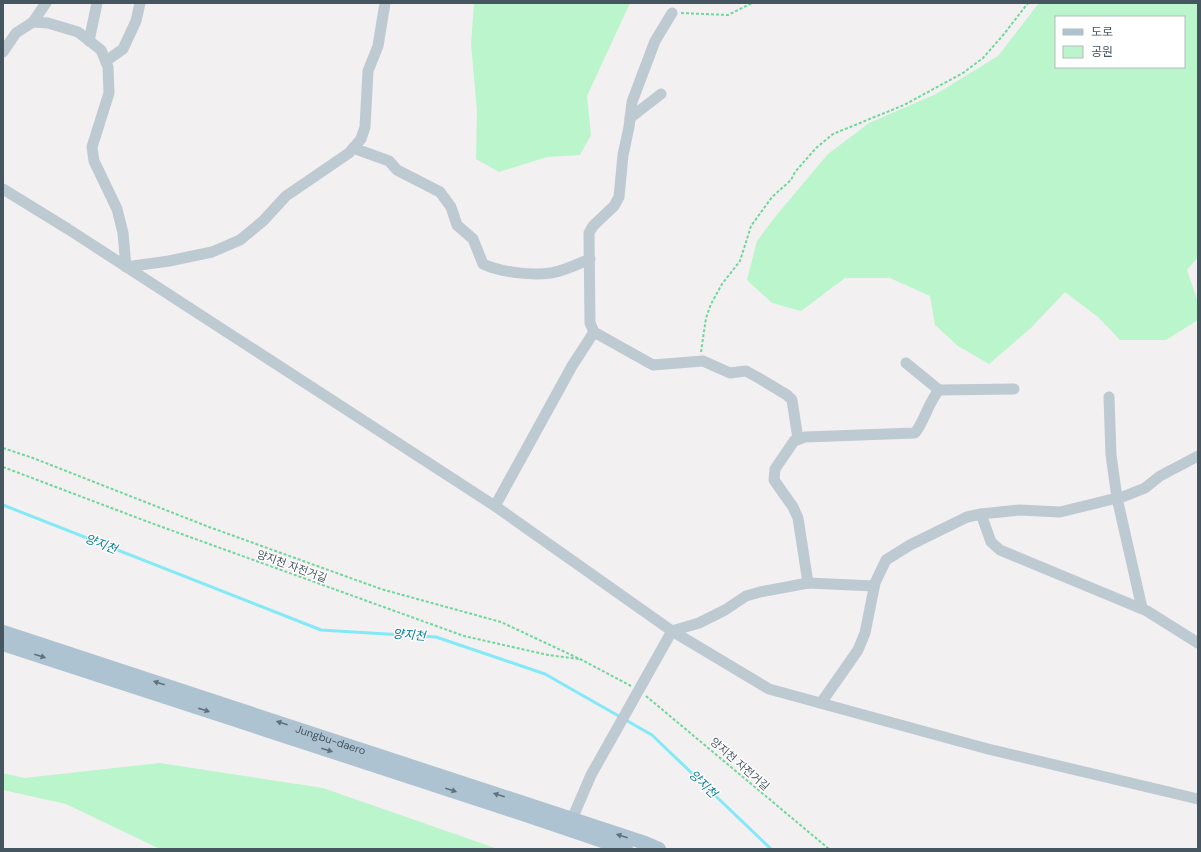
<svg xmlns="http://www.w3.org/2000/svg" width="1201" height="852" viewBox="0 0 1201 852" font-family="'DM Sans','Noto Sans KR',sans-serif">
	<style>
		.green { fill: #bbf5cc; fill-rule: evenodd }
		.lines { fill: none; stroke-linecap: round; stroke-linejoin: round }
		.stream { stroke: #83e9f6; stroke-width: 3 }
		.path { stroke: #6fd79a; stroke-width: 2; stroke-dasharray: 3 2; stroke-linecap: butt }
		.minor { stroke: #bdcad2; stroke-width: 11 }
		.major { stroke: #adc3d2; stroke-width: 14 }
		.oneway { fill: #60717d }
		.labels { text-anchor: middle; stroke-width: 3; stroke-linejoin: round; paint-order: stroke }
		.street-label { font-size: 11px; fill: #465661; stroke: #fff }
		.water-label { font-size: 12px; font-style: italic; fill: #047e90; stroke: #fff }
	</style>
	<rect width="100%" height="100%" fill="#f3f0f1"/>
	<!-- green -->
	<g class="green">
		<polygon points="474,3 630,3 587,96 591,135 580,155 547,157 499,172 476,159 477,111 471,44"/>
		<path d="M 1039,3 L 1198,3 L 1198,257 L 1187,270 L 1198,302 L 1198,320 L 1166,340 L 1120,340 L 1098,317 L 1065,292 L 1031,328 L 989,364 L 958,346 L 935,325 L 930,296 L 890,278 L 845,278 L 801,311 L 772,303 L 747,280 L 757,241 L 775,217 L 828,154 L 869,123 L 936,94 L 998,56 ZM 1056,17 L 1184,17 L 1184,67 L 1056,67 Z"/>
		<polygon points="160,763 323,788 498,849 160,849 66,804 3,790 3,773 24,778"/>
	</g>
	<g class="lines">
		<!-- stream -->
		<polyline class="stream" points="3,505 321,630 436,637 545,674 652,735 771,849"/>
		<!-- path -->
		<g class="path">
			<polyline points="681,13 728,15 752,3"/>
			<polyline points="701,352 706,318 711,304 722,284 740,261 751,226 772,197 791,180 795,172 816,148 833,134 904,105 963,73 983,58 1004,34 1028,3"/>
			<polyline points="3,448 33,458 209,527 381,589 501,622 582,660 631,686"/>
			<polyline points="3,467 151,523 464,636 548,655 579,659"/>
			<polyline points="646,696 829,849"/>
		</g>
		<!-- minor -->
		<g class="minor">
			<polyline points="672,13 655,41 632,102 629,127 623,155 619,197 614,206 593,226 589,233 590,323 594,332 653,365 703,361 730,373 746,371 757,377 787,395 792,400 798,439"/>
			<polyline points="33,22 46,3"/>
			<polyline points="89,41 97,3"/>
			<polyline points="3,52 16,33 33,22 48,23 78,32 101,50 108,67 109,93 92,147 94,161 117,209 123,233 126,267 169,261 212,252 240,240 263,221 286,196 349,153 361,139 365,127 368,71 378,46 385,3"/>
			<polyline points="106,61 123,49 136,21 140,3"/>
			<polyline points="630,118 661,94"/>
			<path d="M 353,148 L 389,161 L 397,170 L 440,192 L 451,207 L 457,225 L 473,239 L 483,264 C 500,272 532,276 551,273 C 564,271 578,264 590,259"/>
			<polyline points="3,189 68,229 495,506 672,631 591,775 569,826"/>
			<polyline points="906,363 939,390"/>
			<polyline points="1109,397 1111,455 1117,498 1142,608"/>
			<polyline points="495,506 572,366 594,332"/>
			<polyline points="981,514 991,542 1000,550 1147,611 1198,643"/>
			<path d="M 808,583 L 798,518 L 793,507 L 774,480 L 775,469 L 794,441 L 805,437 L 915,433 C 925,420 928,403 939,390 L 1014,389"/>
			<polyline points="672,631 769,689 988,749 1198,799"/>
			<polyline points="672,631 699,623 725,610 746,596 760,592 808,583 874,586"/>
			<polyline points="821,703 858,650 865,633 875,583 886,560 910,545 967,517 981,514 1019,510 1060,512 1125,496 1145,488 1160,476 1198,456"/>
		</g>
		<!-- major -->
		<g class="major">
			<path id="s1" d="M 3,632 L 645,843 L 659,849"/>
			<polyline points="3,644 526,815 626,849"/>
		</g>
	</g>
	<!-- one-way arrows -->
	<defs><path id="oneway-solid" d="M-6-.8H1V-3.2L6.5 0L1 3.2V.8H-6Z"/></defs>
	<g class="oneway">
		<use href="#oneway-solid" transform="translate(40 656) rotate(18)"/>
		<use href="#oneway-solid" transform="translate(159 683) rotate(-162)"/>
		<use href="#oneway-solid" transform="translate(204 710) rotate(18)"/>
		<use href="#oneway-solid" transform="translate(282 723) rotate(-162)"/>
		<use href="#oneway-solid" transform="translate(327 750) rotate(18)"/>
		<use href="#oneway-solid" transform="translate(451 790) rotate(18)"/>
		<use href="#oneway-solid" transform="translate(499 795) rotate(-162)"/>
		<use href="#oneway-solid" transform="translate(622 836) rotate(-163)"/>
	</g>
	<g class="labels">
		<!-- street labels -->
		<g class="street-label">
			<text transform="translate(292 566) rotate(20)" y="4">양지천 자전거길</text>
			<text dy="4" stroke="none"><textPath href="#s1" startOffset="345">Jungbu-daero</textPath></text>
			<text transform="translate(740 764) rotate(41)" y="4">양지천 자전거길</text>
		</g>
		<!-- water labels -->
		<g class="water-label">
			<text transform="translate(101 544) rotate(21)" y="4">양지천</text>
			<text transform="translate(409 635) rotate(4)" y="4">양지천</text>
			<text transform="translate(703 784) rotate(44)" y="4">양지천</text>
		</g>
	</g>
	<!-- border -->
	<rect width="1201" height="852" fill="none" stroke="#465661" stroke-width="8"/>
	<!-- legend -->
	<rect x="1055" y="16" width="130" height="52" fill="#ffffff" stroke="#b5bbc0"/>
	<rect x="1063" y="29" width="20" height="6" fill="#adc3d2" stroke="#b5bbc0"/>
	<text x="1091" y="36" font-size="12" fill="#465661">도로</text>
	<rect x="1063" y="46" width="20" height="12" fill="#bbf5cc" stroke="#b5bbc0"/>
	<text x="1091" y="56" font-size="12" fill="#465661">공원</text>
</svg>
